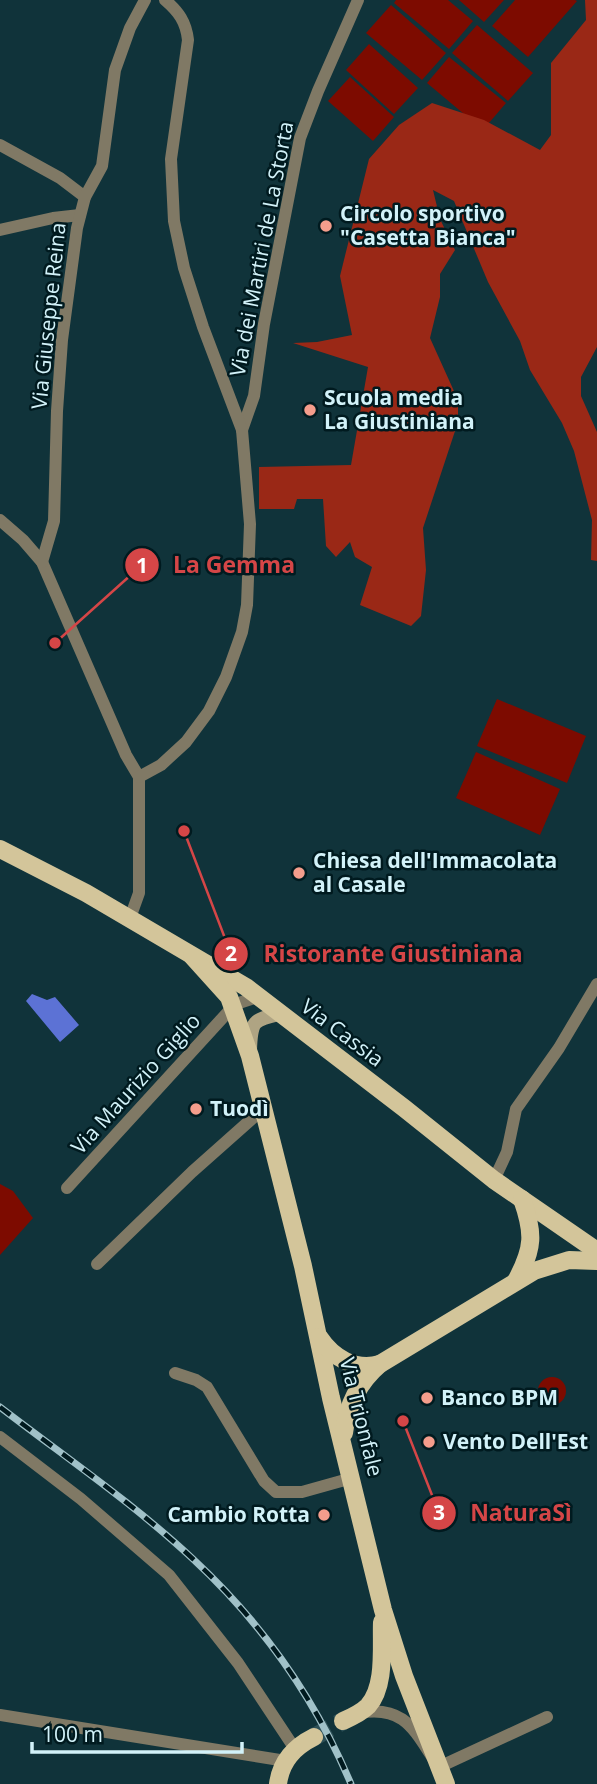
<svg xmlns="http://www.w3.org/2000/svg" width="597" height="1784" viewBox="0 0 597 1784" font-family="'Open Sans',sans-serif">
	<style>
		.green { fill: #7d0b00 }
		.forest { fill: #9a2816 }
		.water { fill: #5c72d5 }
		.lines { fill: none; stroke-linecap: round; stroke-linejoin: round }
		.primary-tunnel { stroke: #2d5057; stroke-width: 18; stroke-dasharray: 18 9; stroke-linecap: butt }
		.street { stroke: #807965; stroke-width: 12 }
		.secondary { stroke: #afa483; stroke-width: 14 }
		.primary { stroke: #d3c59a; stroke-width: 18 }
		.rail-casing { stroke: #a0c1c8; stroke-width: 7 }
		.rail { stroke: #001a1f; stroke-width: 4.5; stroke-dasharray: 13; stroke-linecap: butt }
		.poi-dot { fill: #f49d8c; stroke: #001a1f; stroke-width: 2.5 }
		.labels { text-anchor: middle; stroke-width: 5; stroke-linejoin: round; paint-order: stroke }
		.poi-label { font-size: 21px; font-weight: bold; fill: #d2f2f9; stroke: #001a1f; text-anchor: start }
		.street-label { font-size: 21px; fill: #d2f2f9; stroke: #001a1f }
		.leader { fill: none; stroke: #d54647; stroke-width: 2.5 }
		.callout-dot { fill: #d54647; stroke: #001a1f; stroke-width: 2.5 }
		.mark-label { font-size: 21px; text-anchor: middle; font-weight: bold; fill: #fff }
		.callout-label { font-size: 23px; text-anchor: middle; font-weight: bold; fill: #d54647; stroke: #001a1f; stroke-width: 5; stroke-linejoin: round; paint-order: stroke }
	</style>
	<rect width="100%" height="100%" fill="#10333a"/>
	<!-- green -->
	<g class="green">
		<polygon points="396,0 448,0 473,21 449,49 394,3"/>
		<polygon points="459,0 504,0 484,22"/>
		<polygon points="515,0 575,0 577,1 528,57 492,26"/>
		<polygon points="391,5 446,53 422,80 366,33"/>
		<polygon points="477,25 533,73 508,101 452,53"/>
		<polygon points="369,44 418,88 394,114 346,70"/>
		<polygon points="449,57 506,103 483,130 427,83"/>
		<polygon points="350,77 394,117 373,141 328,101"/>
		<polygon points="497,699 586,736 567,783 477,746"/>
		<polygon points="476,752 560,789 540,835 456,798"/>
		<polygon points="0,1184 13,1191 33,1218 0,1255"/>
		<circle cx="552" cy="1391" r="14"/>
	</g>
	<!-- forest -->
	<polygon class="forest" points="585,0 597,0 597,347 581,377 581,396 597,432 597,561 591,560 592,520 574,451 562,423 530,370 520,341 488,282 454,201 433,190 440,219 455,250 440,274 440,297 430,338 458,400 458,422 423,528 426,570 421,616 411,626 360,605 372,567 355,557 350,542 336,557 326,546 323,499 297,499 294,509 259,509 259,467 351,465 368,367 293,343 317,342 352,335 340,276 369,159 399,125 432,103 484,120 540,150 551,135 551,63 586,20"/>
	<!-- water -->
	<polygon class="water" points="32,994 47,1000 55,997 79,1025 60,1042 26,1001"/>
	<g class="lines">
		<!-- primary-tunnel -->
		<polyline class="primary-tunnel" points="314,1737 343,1721"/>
		<!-- street -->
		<g class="street">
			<polyline points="0,145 60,178 85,197"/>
			<polyline points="0,230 53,218 80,215"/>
			<polyline points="242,430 254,396 264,324 300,138 318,91 358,0"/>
			<polyline points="0,520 23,540 42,562 126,755 139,777 139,893 130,918"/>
			<polyline points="42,562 54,521 57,411 62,340 77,228 85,197 102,166 115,70 130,28 145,0"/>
			<path d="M 139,777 L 161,765 L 186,742 L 209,711 L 226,677 L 242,632 L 247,605 L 250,524 L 242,430 L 203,327 L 184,268 L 174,221 L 171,159 L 188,40 C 186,22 179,12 165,0"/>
			<polyline points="494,1180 507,1152 516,1109 559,1048 597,984"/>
			<polyline points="67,1188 228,1012 239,1003 257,997"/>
			<polyline points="97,1264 192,1172 264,1108"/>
			<polyline points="175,1373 196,1380 207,1387 264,1481 276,1492 302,1492 352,1478"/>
			<polyline points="0,1437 81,1499 169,1575 238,1663 295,1749"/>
			<path d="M 358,1713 C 407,1704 415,1733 439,1767 L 547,1717"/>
			<polyline points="0,1715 286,1761"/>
		</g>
		<!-- secondary -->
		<path class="secondary" d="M 250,1050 C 251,1021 253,1020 279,1014"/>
		<!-- primary -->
		<g class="primary">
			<polyline points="0,849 86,893 246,987 404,1108 494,1180 597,1251"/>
			<polyline points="192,956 229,997 250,1056 303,1266 331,1398 383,1610 404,1676 446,1784"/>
			<path d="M 516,1281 C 534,1248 534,1233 522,1199"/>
			<path d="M 319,1337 C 333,1358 355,1371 380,1364"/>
			<path d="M 344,1433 C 347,1405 359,1382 380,1364 L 534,1271 L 569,1260 L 597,1261"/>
			<path d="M 343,1721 C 352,1717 361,1713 368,1706 C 386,1686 381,1647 382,1622"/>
			<path d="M 278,1784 C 281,1761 294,1747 314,1737"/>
		</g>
		<!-- rail casing -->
		<g class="rail-casing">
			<path id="rail" d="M 0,1407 C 65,1457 133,1503 193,1559 C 261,1622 315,1698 351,1784"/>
		</g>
		<!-- rail -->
		<use href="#rail" class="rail"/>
	</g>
	<!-- markers -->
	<g class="poi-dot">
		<circle cx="326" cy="226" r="7"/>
		<circle cx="310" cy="410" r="7"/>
		<circle cx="299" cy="873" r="7"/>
		<circle cx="196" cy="1109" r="7"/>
		<circle cx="427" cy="1398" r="7"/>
		<circle cx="429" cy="1442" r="7"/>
		<circle cx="324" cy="1515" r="7"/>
	</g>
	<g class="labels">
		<!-- poi labels -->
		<g class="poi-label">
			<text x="340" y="221">Circolo sportivo<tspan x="340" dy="24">"Casetta Bianca"</tspan></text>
			<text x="324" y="405">Scuola media<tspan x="324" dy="24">La Giustiniana</tspan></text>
			<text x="313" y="868">Chiesa dell'Immacolata<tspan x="313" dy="24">al Casale</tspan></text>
			<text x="210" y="1116">Tuodì</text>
			<text x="441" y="1405">Banco BPM</text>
			<text x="443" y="1449">Vento Dell'Est</text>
			<text x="310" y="1522" text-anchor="end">Cambio Rotta</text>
		</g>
		<!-- street labels -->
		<g class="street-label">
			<text transform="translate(262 249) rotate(-79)" y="7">Via dei Martiri de La Storta</text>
			<text transform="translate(49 316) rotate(-84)" y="7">Via Giuseppe Reina</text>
			<text transform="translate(342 1033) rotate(37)" y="7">Via Cassia</text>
			<text transform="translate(136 1084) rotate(-48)" y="7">Via Maurizio Giglio</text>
			<text transform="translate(361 1417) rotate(76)" y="7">Via Trionfale</text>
		</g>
	</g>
	<!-- callouts -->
	<path class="leader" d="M55 643L142 565M184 831L231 954M403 1421L439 1513"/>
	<g class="callout-dot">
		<circle cx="55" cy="643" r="7"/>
		<circle cx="184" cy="831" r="7"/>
		<circle cx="403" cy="1421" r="7"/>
		<circle cx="142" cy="565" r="18"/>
		<circle cx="231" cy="954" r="18"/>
		<circle cx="439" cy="1513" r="18"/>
	</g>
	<g class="mark-label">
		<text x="142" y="573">1</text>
		<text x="231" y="961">2</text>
		<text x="439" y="1520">3</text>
	</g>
	<g class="callout-label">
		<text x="234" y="573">La Gemma</text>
		<text x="393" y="962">Ristorante Giustiniana</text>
		<text x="521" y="1521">NaturaSì</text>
	</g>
	<!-- scale -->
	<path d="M32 1742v10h210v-10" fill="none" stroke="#d2f2f9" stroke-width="3.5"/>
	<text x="42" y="1742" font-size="21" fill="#d2f2f9" stroke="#001a1f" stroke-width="5" paint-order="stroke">100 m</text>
</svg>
